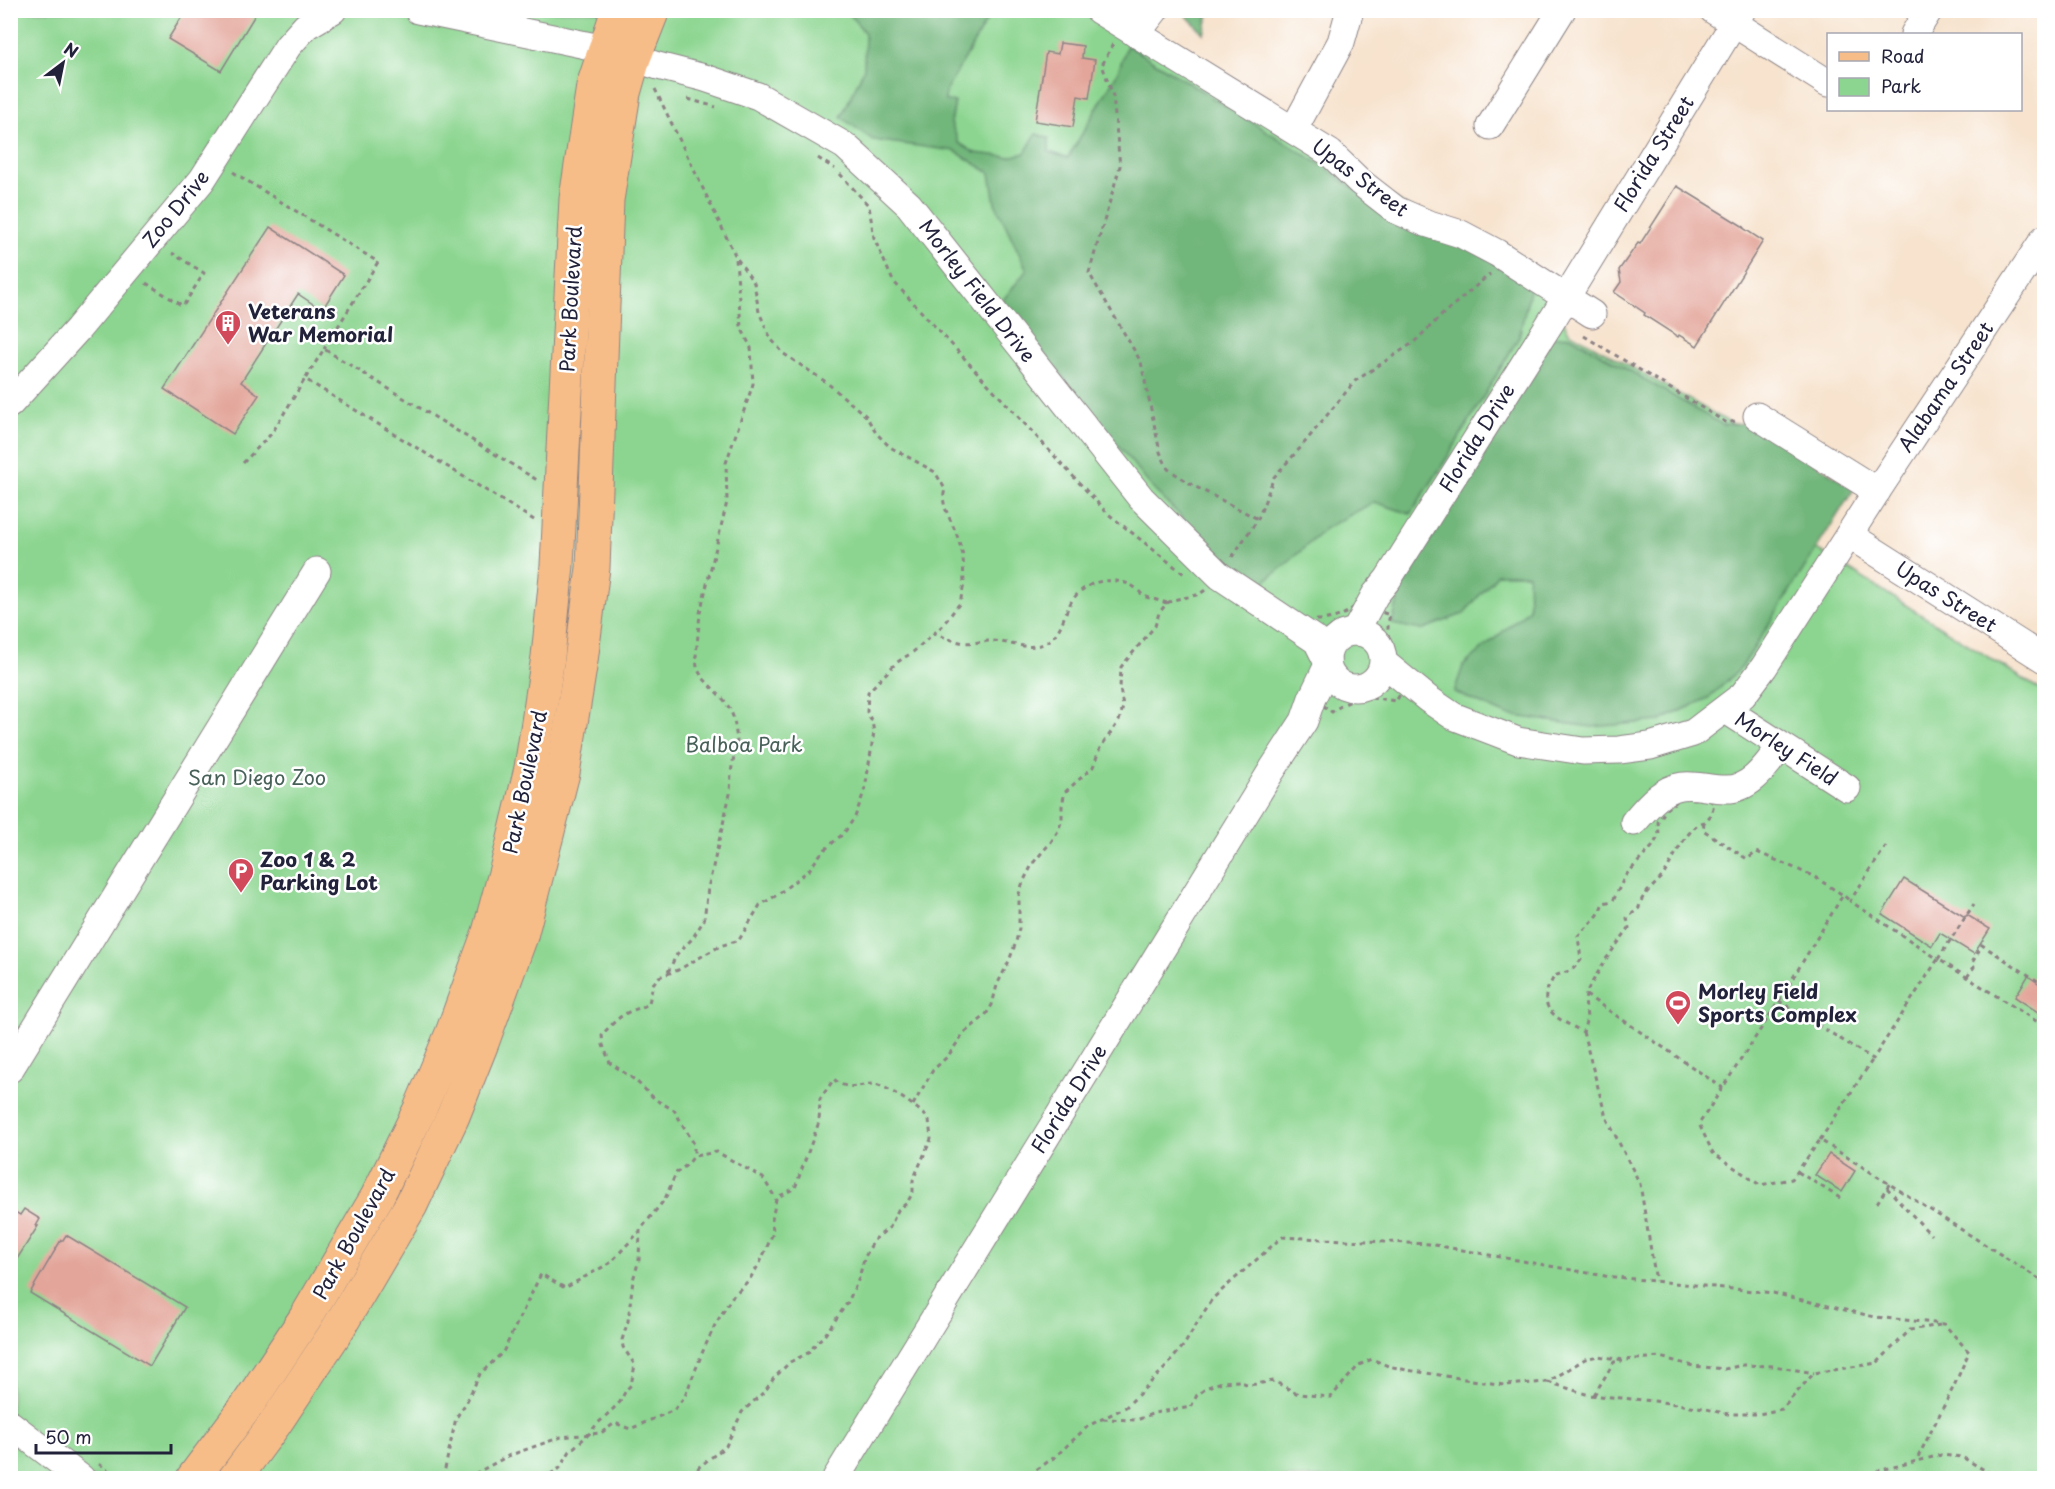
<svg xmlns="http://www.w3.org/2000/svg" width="2055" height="1489" viewBox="0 0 2055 1489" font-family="'Playpen Sans',sans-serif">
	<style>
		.green { fill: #8cd590; stroke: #577c66; stroke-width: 1.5 }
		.forest { fill: #71b67a; stroke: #4a6c5a; stroke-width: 1.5 }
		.building { fill: #e3a59a }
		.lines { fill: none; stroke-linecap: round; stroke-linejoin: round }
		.minor-casing { stroke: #8c8284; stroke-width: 29 }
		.major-casing { stroke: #8c8284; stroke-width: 35 }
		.path { stroke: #8c8284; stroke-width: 3; stroke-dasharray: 4.5 4.5; stroke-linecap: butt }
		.minor { stroke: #fff; stroke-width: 27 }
		.major { stroke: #f7bd88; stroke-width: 33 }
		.labels { text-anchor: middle; stroke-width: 5; stroke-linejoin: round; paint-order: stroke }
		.street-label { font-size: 20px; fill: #22223b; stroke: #fff }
		.poi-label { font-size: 20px; font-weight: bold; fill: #22223b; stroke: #fff; text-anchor: start }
		.park-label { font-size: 20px; fill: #476159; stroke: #fff }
	</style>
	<rect width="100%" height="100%" fill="#fff"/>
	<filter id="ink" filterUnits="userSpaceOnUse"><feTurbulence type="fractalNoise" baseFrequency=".0167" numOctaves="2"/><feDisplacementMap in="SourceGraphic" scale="12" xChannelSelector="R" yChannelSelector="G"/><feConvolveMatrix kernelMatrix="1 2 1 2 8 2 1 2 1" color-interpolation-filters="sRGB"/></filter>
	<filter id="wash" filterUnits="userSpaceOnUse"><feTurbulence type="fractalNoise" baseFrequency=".008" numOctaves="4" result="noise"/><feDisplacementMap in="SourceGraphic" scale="24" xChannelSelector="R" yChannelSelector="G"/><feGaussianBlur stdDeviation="1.35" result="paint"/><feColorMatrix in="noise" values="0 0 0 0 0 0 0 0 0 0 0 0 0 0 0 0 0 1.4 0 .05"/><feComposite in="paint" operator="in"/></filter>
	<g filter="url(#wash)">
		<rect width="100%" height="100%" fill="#f7e3ce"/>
		<!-- green -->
		<polygon class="green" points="10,11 1087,11 1549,293 1569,332 1743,430 1815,548 2044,692 2044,1478 11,1478"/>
		<!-- forest -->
		<g class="forest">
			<polygon points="847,11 992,11 946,91 945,101 955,102 951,123 959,143 975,153 1009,157 1025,153 1036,134 1049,138 1049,152 1068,158 1118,72 1127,45 1317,162 1356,190 1480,253 1531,286 1519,337 1452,450 1411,514 1374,502 1326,528 1290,561 1259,586 1209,544 1154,490 1002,301 1027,270 995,203 990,173 955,151 873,140 841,117 864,69 865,33"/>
			<polygon points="1185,11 1209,11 1204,34 1184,13"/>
			<polygon points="1570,336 1723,425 1754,422 1854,489 1742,667 1710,697 1660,721 1592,727 1507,715 1454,692 1463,666 1529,609 1528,574 1498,574 1463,614 1421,630 1392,624 1400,591 1552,337"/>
		</g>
		<g id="blocks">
			<!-- building -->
			<g class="building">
				<polygon points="186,10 258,10 221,71 168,39"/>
				<polygon points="1060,43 1083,46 1082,58 1095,60 1089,98 1078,96 1073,127 1035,121 1046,52 1058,54"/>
				<polygon points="1677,186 1744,227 1743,228 1763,241 1697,346 1679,335 1678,337 1644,315 1645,313 1614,292 1621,282 1619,270 1638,243 1640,244"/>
				<polygon points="270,227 344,275 322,310 298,294 241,382 259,395 233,434 164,389"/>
				<polygon points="1904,879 1965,917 1967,915 1990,929 1974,954 1940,933 1932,946 1882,914"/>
				<polygon points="2028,976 2044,987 2044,1016 2015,997"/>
				<polygon points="1829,1154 1855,1171 1842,1192 1815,1175"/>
				<polygon points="10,1209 20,1215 24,1209 40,1219 36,1226 38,1226 10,1270"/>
				<polygon points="66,1235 185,1307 150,1366 30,1293 61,1240 63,1240"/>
			</g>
		</g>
	</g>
	<g filter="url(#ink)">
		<use href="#blocks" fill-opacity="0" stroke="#8c8284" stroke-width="1.5"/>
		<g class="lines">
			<!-- minor casing -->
			<g class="minor-casing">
				<g id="minor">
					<polyline points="418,10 605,49 658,66 705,78 758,96 845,146 909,205 1141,498 1220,576 1317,641 1327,661"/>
					<polyline points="1098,10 1330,153 1360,182 1396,210 1426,223 1461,234 1497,253 1592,314"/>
					<polyline points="1713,10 1828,83"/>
					<polyline points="1136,34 1155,10"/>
					<polyline points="1914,34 1929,10"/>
					<polyline points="1490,126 1562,10"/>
					<polyline points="1294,129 1341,42 1350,10"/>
					<polyline points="10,404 78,329 202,180 288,46 306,26 333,10"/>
					<polyline points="1757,416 1877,491"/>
					<polyline points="1849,535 2044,659"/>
					<circle cx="1355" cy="660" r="28"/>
					<polyline points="1355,632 1375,595 1388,579 1554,317 1742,10"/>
					<polyline points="1384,663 1428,699 1453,716 1518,741 1583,751 1619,750 1650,746 1693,733 1743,695 1764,667 1877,491 2044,239"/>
					<polyline points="1726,710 1847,788"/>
					<path d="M 1634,822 C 1647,807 1661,789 1682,786 C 1695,784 1710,789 1724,789 C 1750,791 1767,765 1781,746"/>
					<polyline points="10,1069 317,571"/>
					<polyline points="10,1424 81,1478"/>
					<polyline points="836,1478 1272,770 1304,721 1312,698 1327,667"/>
				</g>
			</g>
			<!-- major casing -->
			<g class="major-casing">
				<g id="major">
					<polyline points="193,1478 249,1403 308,1314 377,1197 420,1109 452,1033 489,932 511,851 531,768 548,657 557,565 576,199 593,86 618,10"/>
					<polyline points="235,1478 274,1425 336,1332 411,1205 453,1116 482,1043 521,936 563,773 581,661 593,568 607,200 624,93 634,58 653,10"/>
				</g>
			</g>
			<!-- path -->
			<g class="path">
				<polyline points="1113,44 1102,65 1113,96 1120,166 1089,273 1141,362 1160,452 1168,469 1194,486 1258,519"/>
				<path d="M 655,89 L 736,257 L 754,283 L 759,312 L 771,339 L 784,354 L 826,382 L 866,416 L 876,433 L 890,447 L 935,472 L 945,489 L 943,498 L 945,508 L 957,535 L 963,555 L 964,584 L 960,603 L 942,626 L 913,652 L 896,663 L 868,692 L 867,712 L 872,722 L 874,732 L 865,789 L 855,817 L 844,833 L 822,852 L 809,870 L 777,895 L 760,905 L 739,940 L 720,946 L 678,970 L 659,977 L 653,984 L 649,1003 C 643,1008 638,1008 631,1011 C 620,1015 610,1026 602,1035 L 603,1045 L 610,1063 L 635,1080 L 656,1100 L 674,1110 L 694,1144 L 694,1156"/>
				<polyline points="688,99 716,107"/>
				<polyline points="818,158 835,169"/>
				<polyline points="233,172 378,262 324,349"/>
				<polyline points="840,174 869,206 874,238 893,281 1107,513 1184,574"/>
				<polyline points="146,283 183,306 204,273 172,253"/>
				<polyline points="1584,336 1727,423 1735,421"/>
				<polyline points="243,463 272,433 305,379"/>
				<polyline points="534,520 305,379 324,349 537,480"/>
				<polyline points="1232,557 1258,519 1274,477 1301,447 1355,381 1413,343 1444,313 1490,274"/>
				<path d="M 1167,603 C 1179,596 1195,599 1205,590"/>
				<path d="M 1357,604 L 1390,615 C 1383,640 1395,657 1412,675 L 1396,701 C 1370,697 1354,695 1332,712 L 1304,691 C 1316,671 1319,662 1303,643 L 1317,620 C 1334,619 1345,616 1357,604 Z"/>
				<path d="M 1682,798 L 1710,800 L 1714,804 L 1711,815 L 1705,822 C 1688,825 1673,860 1664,874 C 1656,886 1641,893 1639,908 L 1627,918 L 1629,928 L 1606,959 L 1587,991 L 1585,1000 L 1587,1018 L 1583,1032 C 1569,1024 1543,1015 1546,995 C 1546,989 1552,982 1554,976 L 1572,970 L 1581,960 L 1578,936 L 1598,915 L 1603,903 L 1613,901 L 1625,876 L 1652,847 L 1659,835 L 1658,822 L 1667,808 Z"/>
				<polyline points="1704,823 1703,830 1747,859 1757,852 1813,876 1843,895"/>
				<polyline points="1886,846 1850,901 1938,959 1974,904"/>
				<polyline points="668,972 677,954 692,939 704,920 708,888 730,794 731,772 737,740 734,719 730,709 724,700 702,677 697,668 696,656 700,613 727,502 726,463 753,384 751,348 741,327 736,259"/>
				<polyline points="1967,977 1974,967 1972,963 1982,945 2044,985"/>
				<polyline points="1586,995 1723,1088"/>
				<polyline points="1779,1001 1843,895 1850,901"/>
				<polyline points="2044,1026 1938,959 1873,1059 1779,1001 1699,1124 1713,1153 1760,1185 1792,1179 1820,1140 2044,1282"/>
				<polyline points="1583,1032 1606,1117 1640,1184 1656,1281"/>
				<path d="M 913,1105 L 933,1070 L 948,1056 L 964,1033 L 985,1016 L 992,1005 L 997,985 L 1009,961 L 1016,942 L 1019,928 L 1019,894 L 1023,882 L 1033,863 L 1051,842 L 1058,831 L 1062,819 L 1062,805 L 1065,792 L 1093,767 L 1100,748 L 1119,721 L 1123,707 L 1120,688 L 1121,667 L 1155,626 L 1159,613 L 1167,603 L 1143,596 C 1137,587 1127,582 1116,581 C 1107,580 1098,581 1090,585 C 1060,600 1069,628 1047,642 C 1030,653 1006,640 988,641 C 979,642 969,644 960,642 C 951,640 943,637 934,633"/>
				<polyline points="1820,1140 1873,1059"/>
				<polyline points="1798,1172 1840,1198"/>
				<polyline points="1887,1188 1931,1235"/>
				<polyline points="1877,1203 1890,1183"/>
				<polyline points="1548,1382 1589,1395 1654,1401 1698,1407 1728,1414 1759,1414 1782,1409 1814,1373 1877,1363 1910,1330 1940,1325"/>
				<polyline points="1594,1395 1614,1362 1623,1361"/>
				<polyline points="1103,1419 1137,1420 1154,1413 1191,1407 1197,1395 1208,1387 1222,1382 1239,1381 1249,1385 1274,1381 1298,1394 1331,1397 1359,1365 1372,1359 1388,1366 1407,1370 1504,1385 1548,1382 1585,1359 1598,1356 1624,1360 1660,1357 1693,1366 1725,1369 1743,1365 1774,1366 1814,1373"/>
				<polyline points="99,1464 119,1478"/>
				<polyline points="443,1478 456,1418 466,1403 480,1374 503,1352 541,1274 565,1288 610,1263 639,1232"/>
				<polyline points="467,1478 508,1456 561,1437 601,1433 615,1423 630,1429 674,1410 685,1396 703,1351 715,1325 732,1297 749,1280 760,1263 773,1233 772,1220 776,1199 763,1178 717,1152 694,1156 688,1164 676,1173 665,1199 640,1230 639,1260 633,1280 628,1321 622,1340 623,1347 635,1365 631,1385 626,1390 620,1402 612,1410 597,1424 589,1434 570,1451 560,1468 544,1478"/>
				<path d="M 696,1478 L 697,1470 L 699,1467 L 726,1446 L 742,1412 L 765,1391 L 774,1378 L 790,1362 L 810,1352 L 816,1343 L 824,1336 L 848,1302 L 859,1278 L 864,1259 L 869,1249 L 875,1239 L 890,1227 L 898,1210 L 907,1203 L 913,1192 L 913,1180 L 931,1139 L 929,1120 C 924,1111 884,1084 874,1084 C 859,1084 847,1092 834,1079 L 820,1099 L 819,1122 L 795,1188 L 776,1198"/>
				<polyline points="1021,1478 1027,1476 1055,1457 1088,1426 1126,1407 1165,1368 1184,1345 1212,1299 1282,1237 1429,1244 1605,1276 1773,1293 1875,1317 1944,1324 1969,1352 1954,1386 1916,1461"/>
				<polyline points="1850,1478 1941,1455 1962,1457 1998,1478"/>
			</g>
			<!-- minor -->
			<use href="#minor" class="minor"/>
			<!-- major -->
			<use href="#major" class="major"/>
		</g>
	</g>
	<!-- icons -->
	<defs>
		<g id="building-pin" transform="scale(1.35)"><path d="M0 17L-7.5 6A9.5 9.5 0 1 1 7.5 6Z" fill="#d1495b" stroke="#fff"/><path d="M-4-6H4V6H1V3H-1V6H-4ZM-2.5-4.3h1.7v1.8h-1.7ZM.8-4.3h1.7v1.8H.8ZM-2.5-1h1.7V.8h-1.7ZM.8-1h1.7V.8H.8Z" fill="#fff"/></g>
		<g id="parking-pin" transform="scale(1.35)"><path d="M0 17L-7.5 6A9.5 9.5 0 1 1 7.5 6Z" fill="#d1495b" stroke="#fff"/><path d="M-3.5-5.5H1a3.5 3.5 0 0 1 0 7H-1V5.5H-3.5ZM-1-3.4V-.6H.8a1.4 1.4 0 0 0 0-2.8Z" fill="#fff"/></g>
		<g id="stadium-pin" transform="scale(1.35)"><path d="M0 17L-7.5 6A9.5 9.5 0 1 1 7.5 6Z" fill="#d1495b" stroke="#fff"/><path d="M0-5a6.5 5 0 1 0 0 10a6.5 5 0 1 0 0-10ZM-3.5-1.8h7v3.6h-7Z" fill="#fff"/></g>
	</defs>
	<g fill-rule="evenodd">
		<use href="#building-pin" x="228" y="323"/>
		<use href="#parking-pin" x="241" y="871"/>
		<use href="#stadium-pin" x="1678" y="1003"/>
	</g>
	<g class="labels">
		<!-- street labels -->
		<g class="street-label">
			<text transform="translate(1654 154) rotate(-58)" y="7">Florida Street</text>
			<text transform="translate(1360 178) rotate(37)" y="7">Upas Street</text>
			<text transform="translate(176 209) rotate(-51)" y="7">Zoo Drive</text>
			<text transform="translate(977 291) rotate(52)" y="7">Morley Field Drive</text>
			<text transform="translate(571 299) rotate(-87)" y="7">Park Boulevard</text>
			<text transform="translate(1946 387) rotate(-56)" y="7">Alabama Street</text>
			<text transform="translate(1477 438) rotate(-58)" y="7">Florida Drive</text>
			<text transform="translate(1946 597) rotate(32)" y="7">Upas Street</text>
			<text transform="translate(1786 749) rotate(33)" y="7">Morley Field</text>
			<text transform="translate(525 782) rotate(-78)" y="7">Park Boulevard</text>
			<text transform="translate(1069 1099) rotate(-58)" y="7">Florida Drive</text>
			<text transform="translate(354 1234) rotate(-61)" y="7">Park Boulevard</text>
		</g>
		<!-- poi labels -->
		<g class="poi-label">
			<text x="248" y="319">Veterans<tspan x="248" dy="23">War Memorial</tspan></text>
			<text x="260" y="867">Zoo 1 &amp; 2<tspan x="260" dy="23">Parking Lot</tspan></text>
			<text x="1698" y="999">Morley Field<tspan x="1698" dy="23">Sports Complex</tspan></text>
		</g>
		<!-- park labels -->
		<g class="park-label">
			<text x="744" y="752">Balboa Park</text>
			<text x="257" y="785">San Diego Zoo</text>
		</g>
	</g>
	<!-- margin -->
	<rect width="2055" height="1489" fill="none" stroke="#fff" stroke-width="36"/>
	<!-- legend -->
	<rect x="1827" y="33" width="195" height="78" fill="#ffffff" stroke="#a7a7b1" stroke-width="1.5"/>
	<rect x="1839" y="52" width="30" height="9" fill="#f7bd88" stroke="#a7a7b1" stroke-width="1.5"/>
	<text x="1881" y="63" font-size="18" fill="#22223b">Road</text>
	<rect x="1839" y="78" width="30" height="18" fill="#8cd590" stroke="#a7a7b1" stroke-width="1.5"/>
	<text x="1881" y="93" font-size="18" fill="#22223b">Park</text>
	<!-- north arrow -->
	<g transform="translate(63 63) rotate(32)" stroke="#ffffff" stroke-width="4.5" paint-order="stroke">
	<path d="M0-4.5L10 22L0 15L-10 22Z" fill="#22223b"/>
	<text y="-9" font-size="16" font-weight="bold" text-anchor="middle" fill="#22223b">N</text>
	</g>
	<!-- scale -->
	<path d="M36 1444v9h135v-9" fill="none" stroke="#22223b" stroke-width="3"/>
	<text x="45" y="1444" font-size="18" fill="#22223b" stroke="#ffffff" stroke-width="4.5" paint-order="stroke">50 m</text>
</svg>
